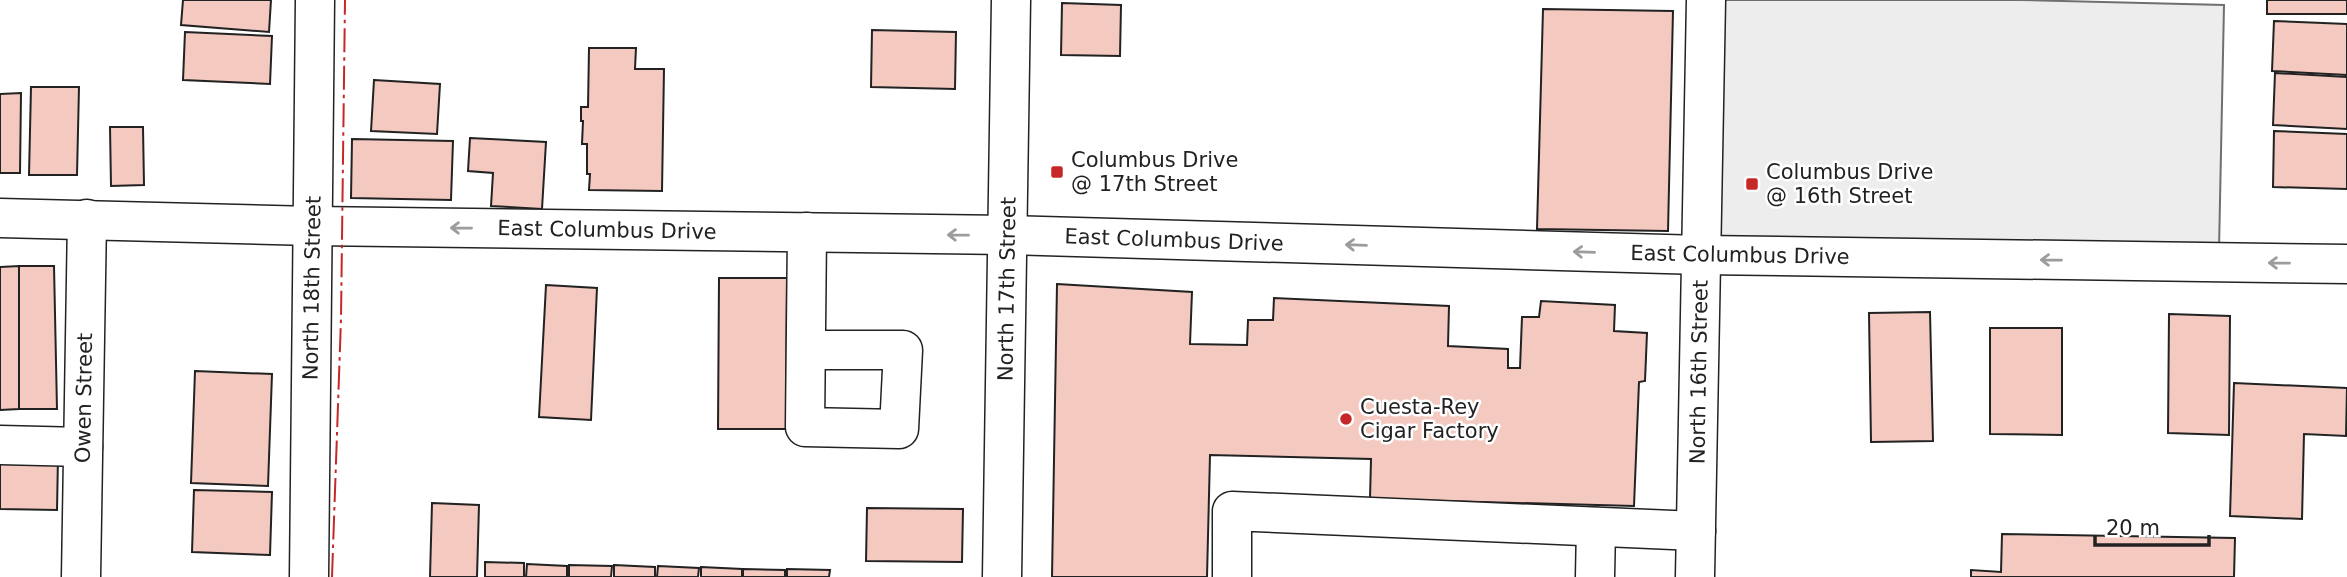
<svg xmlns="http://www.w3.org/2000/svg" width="2347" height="577" viewBox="0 0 2347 577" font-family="'DejaVu Sans',sans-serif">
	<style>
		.parking { fill: #ededed; stroke: #6f6f6f; stroke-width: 2 }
		.building { fill: #f3c9c0; stroke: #222; stroke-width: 2 }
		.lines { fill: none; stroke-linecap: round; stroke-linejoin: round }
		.minor-casing { stroke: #222; stroke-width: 41 }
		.major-casing { stroke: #222; stroke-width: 41 }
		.minor { stroke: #fff; stroke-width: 38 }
		.major { stroke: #fff; stroke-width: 38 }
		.power { stroke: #c62828; stroke-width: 2; stroke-dasharray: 24 5 3.5 5; stroke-linecap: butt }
		.oneway { stroke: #9c9c9c }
		.poi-dot { fill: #c62828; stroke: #fff; stroke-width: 2.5 }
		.labels { text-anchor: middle; stroke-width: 5; stroke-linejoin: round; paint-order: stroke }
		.poi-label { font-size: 21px; fill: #222; stroke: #fff; text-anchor: start }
		.street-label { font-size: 21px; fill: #222; stroke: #fff }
	</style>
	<rect width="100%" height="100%" fill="#fff"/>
	<!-- parking -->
	<polygon class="parking" points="1712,0 2021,0 2224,5 2219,250 1708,241"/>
	<!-- building -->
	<g class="building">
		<polygon points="183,0 271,0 269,32 181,25"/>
		<rect x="2267" y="0" width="80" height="14"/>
		<polygon points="1062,3 1121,5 1120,56 1061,55"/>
		<polygon points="1543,9 1673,11 1668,231 1537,229"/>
		<polygon points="2274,21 2347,24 2347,75 2272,71"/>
		<polygon points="872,30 956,32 955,89 871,87"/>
		<polygon points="185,32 272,36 270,84 183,80"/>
		<polygon points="589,48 636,48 635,69 664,69 662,191 589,190 590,174 587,174 587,144 582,144 583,121 581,121 581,107 588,107"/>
		<polygon points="2275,73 2347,77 2347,129 2273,125"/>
		<polygon points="374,80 440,84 437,134 371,131"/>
		<polygon points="31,87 79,87 77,175 29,175"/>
		<polygon points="21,93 20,173 0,173 0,94"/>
		<polygon points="110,127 143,127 144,185 111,186"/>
		<polygon points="2274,131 2347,134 2347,189 2273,187"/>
		<polygon points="470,138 546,142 542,209 491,206 493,173 468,171"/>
		<polygon points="352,139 453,141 451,200 351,198"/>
		<polygon points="19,266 54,266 57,409 19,409"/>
		<polygon points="19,266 19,409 0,410 0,267"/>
		<polygon points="719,278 787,278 786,429 718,429"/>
		<polygon points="1057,284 1192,292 1190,344 1247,345 1248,320 1273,320 1274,298 1449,306 1448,346 1508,349 1508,368 1520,368 1522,317 1539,317 1541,301 1615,305 1614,331 1647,333 1645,381 1639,382 1634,506 1370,499 1371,459 1210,455 1207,577 1052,577"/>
		<polygon points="546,285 597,288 591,420 539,417"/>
		<polygon points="1930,312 1933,441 1871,442 1869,313"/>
		<polygon points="2169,314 2230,316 2229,435 2168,433"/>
		<polygon points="1990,328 2062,328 2062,435 1990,434"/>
		<polygon points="195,371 272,374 268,486 191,483"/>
		<polygon points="2234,383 2347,388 2346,436 2304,434 2302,519 2230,516"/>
		<polygon points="0,456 58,457 57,510 0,509"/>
		<polygon points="194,490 272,492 270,555 192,552"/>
		<polygon points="432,503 479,505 477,577 430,577"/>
		<polygon points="867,508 963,509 962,562 866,561"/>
		<polygon points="2002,534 2235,538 2234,577 1971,577 1971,570 2001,572"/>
		<polygon points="485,562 524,563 524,577 485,577"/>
		<polygon points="527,564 567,566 567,577 526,577"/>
		<polygon points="569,565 612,566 611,577 569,577"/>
		<polygon points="614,565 655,567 655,577 614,577"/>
		<polygon points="658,566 699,568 698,577 657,577"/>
		<polygon points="701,567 742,569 742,577 701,577"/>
		<polygon points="743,569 785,570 785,577 743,577"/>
		<polygon points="787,569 830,570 829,577 787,577"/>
	</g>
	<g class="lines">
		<!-- minor casing -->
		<g class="minor-casing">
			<g id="minor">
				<polyline points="806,350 903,350 899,429 805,427 807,232"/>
				<polyline points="0,445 83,447"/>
				<polyline points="81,577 87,219"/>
				<polyline points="309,577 315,0"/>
				<polyline points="1002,577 1011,0"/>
				<polyline points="1232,577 1232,511 1696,531"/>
				<polyline points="1595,577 1596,527"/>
				<polyline points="1695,577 1706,0"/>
			</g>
		</g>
		<!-- major casing -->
		<g class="major-casing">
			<polyline id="major" points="0,218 312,226 1008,235 1701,255 2347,264"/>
		</g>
		<!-- minor -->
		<use href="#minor" class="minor"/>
		<!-- major -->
		<use href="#major" class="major"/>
		<!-- power -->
		<polyline class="power" points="332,577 341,319 345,0"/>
	</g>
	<!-- one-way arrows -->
	<defs><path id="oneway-shaft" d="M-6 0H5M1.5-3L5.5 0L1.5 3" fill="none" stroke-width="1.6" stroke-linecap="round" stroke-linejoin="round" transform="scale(1.75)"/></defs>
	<g class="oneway">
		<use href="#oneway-shaft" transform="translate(461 228) rotate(-179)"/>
		<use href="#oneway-shaft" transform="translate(958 235) rotate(-179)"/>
		<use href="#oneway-shaft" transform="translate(1356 245) rotate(-178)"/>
		<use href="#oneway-shaft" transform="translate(1584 252) rotate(-178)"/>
		<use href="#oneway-shaft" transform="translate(2051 260) rotate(-179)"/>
		<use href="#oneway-shaft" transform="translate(2279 263) rotate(-179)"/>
	</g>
	<!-- markers -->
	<g class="poi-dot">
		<rect x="1050" y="165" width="14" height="14" rx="3.5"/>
		<rect x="1745" y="177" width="14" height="14" rx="3.5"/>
		<circle cx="1346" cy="419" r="7"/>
	</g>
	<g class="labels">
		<!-- poi labels -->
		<g class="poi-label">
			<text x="1071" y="167">Columbus Drive<tspan x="1071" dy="24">@ 17th Street</tspan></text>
			<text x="1766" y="179">Columbus Drive<tspan x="1766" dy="24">@ 16th Street</tspan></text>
			<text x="1360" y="414">Cuesta-Rey<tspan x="1360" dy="24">Cigar Factory</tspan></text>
		</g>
		<!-- street labels -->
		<g class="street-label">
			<text transform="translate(607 230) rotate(1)" y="7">East Columbus Drive</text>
			<text transform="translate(1174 240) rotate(2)" y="7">East Columbus Drive</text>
			<text transform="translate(1740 255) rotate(1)" y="7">East Columbus Drive</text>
			<text transform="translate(312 288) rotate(-89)" y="7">North 18th Street</text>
			<text transform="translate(1007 289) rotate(-89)" y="7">North 17th Street</text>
			<text transform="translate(1699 372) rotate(-89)" y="7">North 16th Street</text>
			<text transform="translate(84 398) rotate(-89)" y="7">Owen Street</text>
		</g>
	</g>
	<!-- scale -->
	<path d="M2095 535v10h114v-10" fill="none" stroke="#222222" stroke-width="3.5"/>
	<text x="2106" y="535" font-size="21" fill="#222222" stroke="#ffffff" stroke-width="5" paint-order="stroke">20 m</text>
</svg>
